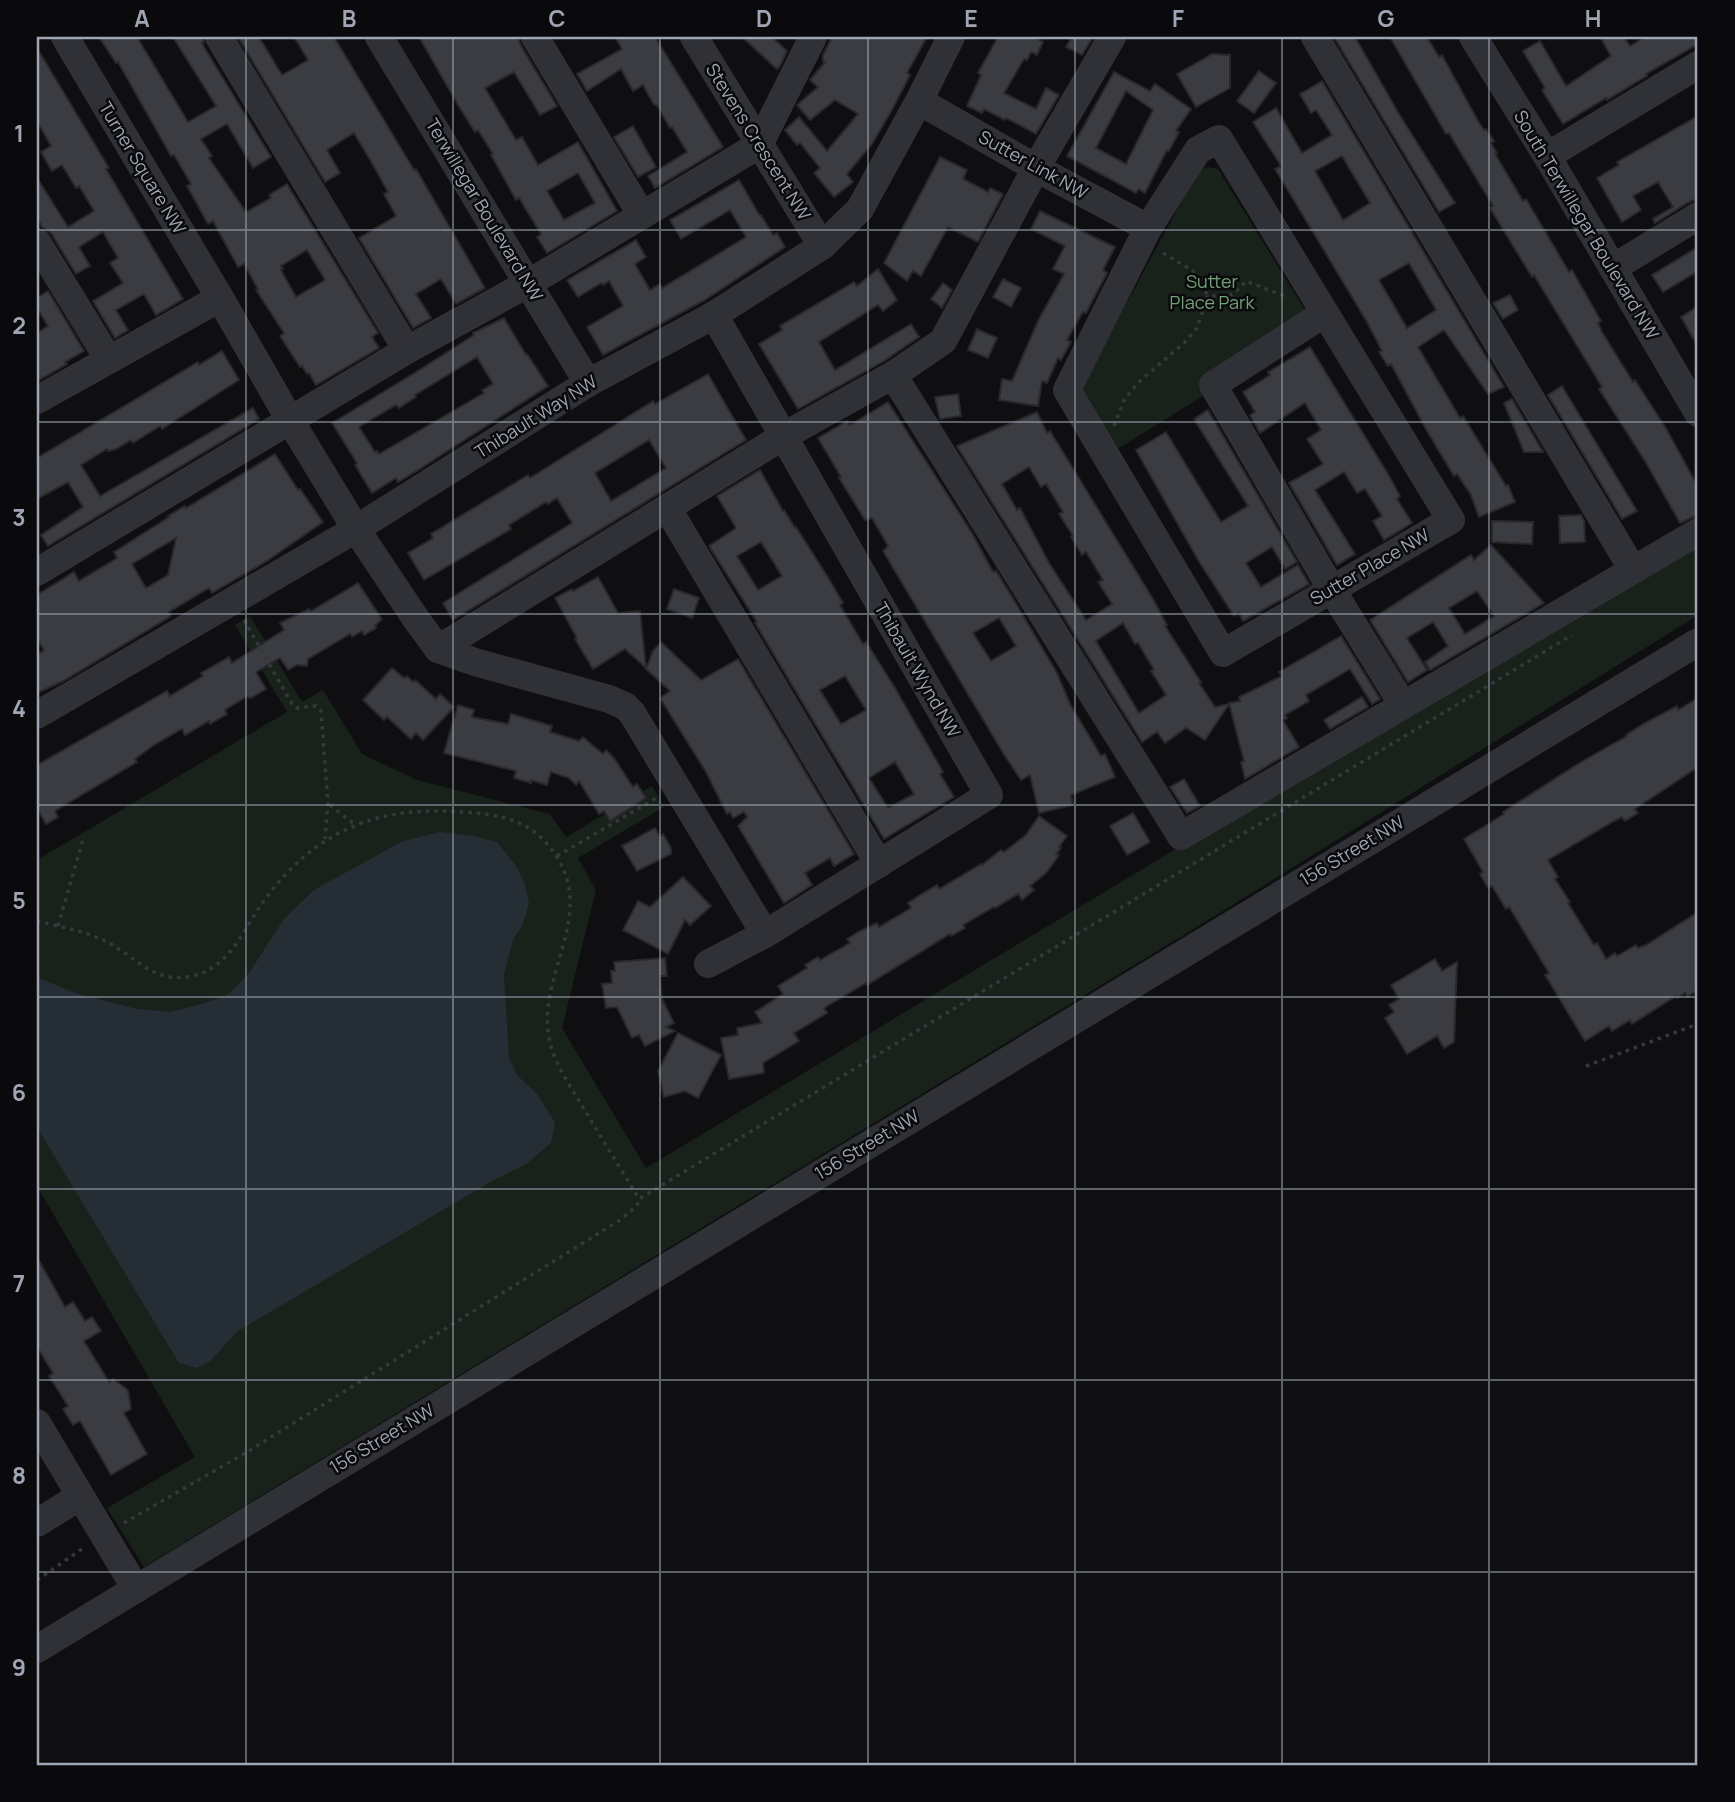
<svg xmlns="http://www.w3.org/2000/svg" width="1735" height="1802" viewBox="0 0 1735 1802" font-family="Manrope,sans-serif">
	<style>
		.green { fill: #19211b }
		.water { fill: #252e35 }
		.building { fill: #3b3c41; stroke: #29292d; stroke-width: 2; fill-rule: evenodd }
		.lines { fill: none; stroke-linecap: round; stroke-linejoin: round }
		.path { stroke: #36383d; stroke-width: 3.5; stroke-dasharray: 3.5 5; stroke-linecap: butt }
		.minor { stroke: #303136; stroke-width: 28 }
		.grid { fill: none; stroke: #9fa5b3; stroke-width: 2; stroke-opacity: 0.55 }
		.labels { text-anchor: middle; stroke-width: 5; stroke-linejoin: round; paint-order: stroke }
		.street-label { font-size: 18px; fill: #9fa5b3; stroke: #0a0a0c }
		.park-label { font-size: 18px; fill: #74a078; stroke: #0a0a0c }
		.neatline { fill: none; stroke: #9fa5b3; stroke-width: 2.5 }
		.grid-label { font-size: 23px; text-anchor: middle; font-weight: bold; fill: #9fa5b3 }
	</style>
	<rect width="100%" height="100%" fill="#0f0f11"/>
	<!-- green -->
	<g class="green">
		<polygon points="1208,167 1218,169 1308,315 1208,393 1114,451 1078,393 1198,171"/>
		<polygon points="1698,543 1698,615 1218,914 144,1567 107,1508 195,1457 37,1186 37,860 287,712 235,625 250,616 302,702 323,690 362,754 417,780 550,814 566,837 652,786 664,807 578,858 596,890 562,1028 646,1168 1174,850"/>
	</g>
	<!-- water -->
	<polygon class="water" points="440,832 473,836 497,842 516,866 525,885 529,903 523,924 513,940 504,975 509,1058 517,1075 537,1094 555,1123 551,1143 526,1164 492,1181 238,1331 210,1361 197,1368 179,1363 37,1127 37,977 75,993 137,1009 170,1012 205,1003 229,994 249,973 284,919 314,890 403,841"/>
	<!-- building -->
	<g class="building">
		<path d="M 99,37 L 137,37 L 188,122 L 216,106 L 173,37 L 202,37 L 204,42 L 202,43 L 207,52 L 271,157 L 253,168 L 227,124 L 201,139 L 212,156 L 209,158 L 246,212 L 271,198 L 269,195 L 287,184 L 378,333 L 372,337 L 379,348 L 316,385 L 309,373 L 307,374 L 302,366 L 300,367 L 280,336 L 284,333 L 256,290 L 258,289 L 244,264 L 238,267 L 213,221 L 208,224 L 187,186 L 191,184 L 174,155 L 171,156 L 118,62 L 116,63 ZM 307,250 L 325,280 L 296,297 L 281,270 L 283,269 L 281,266 Z"/>
		<polygon points="238,37 259,37 282,75 308,60 294,37 334,37 414,170 416,169 485,288 456,304 441,279 416,294 431,318 413,328 359,238 396,216 384,194 388,192 373,165 354,133 327,150 340,173 325,182"/>
		<path d="M 419,37 L 518,37 L 521,46 L 557,106 L 540,115 L 514,72 L 485,88 L 516,140 L 522,137 L 538,165 L 578,142 L 617,211 L 547,253 L 537,237 L 541,234 L 519,198 L 516,200 L 491,155 L 493,154 L 478,130 L 475,132 L 458,105 ZM 578,173 L 595,203 L 564,220 L 547,191 Z"/>
		<polygon points="615,37 655,37 723,147 655,188 648,176 687,152 672,127 670,128 656,104 654,105 643,85 633,91 621,69 587,91 577,74 622,49"/>
		<polygon points="742,37 772,37 787,51 780,66 777,69"/>
		<polygon points="832,37 927,37 907,73 910,75 893,108 872,144 847,174 853,182 834,197 814,173 820,168 800,143 797,145 785,130 799,117 827,151 858,114 835,100 810,120 797,105 818,87 810,80 825,62 823,61 823,55"/>
		<polygon points="998,37 1039,37 1038,39 1043,42 1037,55 1031,52 1027,60 1024,59 1004,93 1036,109 1046,88 1059,95 1036,134 1006,118 1005,120 984,109 982,113 967,106 981,75 978,73"/>
		<polygon points="1072,37 1093,37 1082,55 1066,47"/>
		<polygon points="1334,37 1355,37 1399,114 1455,203 1439,212"/>
		<polygon points="1390,37 1427,37 1439,57 1442,55 1478,121 1484,130 1486,129 1494,141 1491,143 1497,153 1495,154 1523,201 1526,199 1569,272 1572,270 1601,321 1598,323 1602,332 1633,382 1635,380 1667,430 1698,487 1698,515 1680,523 1645,461 1599,389 1602,387 1534,275 1532,277 1490,208 1493,206 1473,173 1449,133 1446,134"/>
		<polygon points="1600,37 1624,37 1630,46 1645,37 1698,37 1698,44 1646,74 1647,76 1638,81 1607,100 1606,98 1563,124 1542,90 1545,88 1523,51 1540,41 1566,86 1611,56"/>
		<polygon points="37,48 109,168 106,169 183,299 156,315 144,294 116,310 128,330 115,338 93,301 123,283 110,263 118,258 103,232 79,247 90,266 76,274 51,233 42,227 37,218 37,178 68,227 94,211 79,186 76,188 62,165 52,171 41,152 51,146 37,121"/>
		<polygon points="1212,54 1230,55 1230,88 1196,107 1177,74"/>
		<polygon points="1259,71 1276,83 1254,113 1237,101"/>
		<path d="M 1114,72 L 1150,91 L 1155,84 L 1191,109 L 1176,131 L 1179,132 L 1169,151 L 1167,150 L 1145,193 L 1139,189 L 1136,193 L 1067,156 ZM 1126,91 L 1153,110 L 1126,164 L 1096,148 Z"/>
		<path d="M 1322,81 L 1504,387 L 1488,394 L 1444,330 L 1418,347 L 1460,418 L 1463,416 L 1506,486 L 1508,485 L 1515,502 L 1479,517 L 1471,495 L 1457,474 L 1454,476 L 1427,431 L 1391,364 L 1388,366 L 1379,352 L 1382,351 L 1367,322 L 1275,169 L 1281,166 L 1253,122 L 1276,108 L 1302,153 L 1332,135 L 1316,110 L 1311,113 L 1300,94 ZM 1342,156 L 1370,203 L 1343,220 L 1315,171 ZM 1409,263 L 1436,310 L 1407,328 L 1379,280 Z"/>
		<polygon points="1698,116 1698,199 1689,202 1655,223 1653,219 1673,207 1658,182 1633,196 1641,210 1622,222 1597,178 1619,165 1617,162"/>
		<polygon points="633,126 656,167 638,177 614,137"/>
		<polygon points="940,157 967,170 963,179 988,192 990,188 1003,194 978,242 948,227 921,276 913,271 907,281 884,263"/>
		<polygon points="739,180 760,216 761,215 773,235 777,233 785,247 705,300 603,355 587,327 623,306 609,281 603,285 601,283 578,297 567,280 636,240 646,257 635,264 650,290 660,284 662,288 746,237 730,210 681,239 670,220"/>
		<polygon points="1040,211 1115,247 1103,270 1107,273 1086,313 1083,312 1067,340 1071,342 1061,360 1058,358 1047,383 1042,381 1038,406 999,400 1002,379 1012,381 1039,319 1064,274 1053,269 1065,246 1031,229"/>
		<polygon points="1698,247 1698,271 1663,292 1652,275"/>
		<polygon points="878,269 897,300 883,311 878,305 819,342 835,370 911,324 919,337 884,361 798,409 759,344 782,330 780,326 854,282 857,286"/>
		<polygon points="1003,279 1021,288 1011,307 993,297"/>
		<polygon points="943,283 952,290 942,308 931,299"/>
		<polygon points="48,291 84,351 65,362 67,364 37,381 37,333 48,326 37,308 37,298"/>
		<polygon points="1510,295 1518,310 1503,319 1493,303"/>
		<polygon points="1698,306 1698,347 1681,317"/>
		<path d="M 504,318 L 526,355 L 527,354 L 548,386 L 415,472 L 398,482 L 396,478 L 372,493 L 355,465 L 357,463 L 332,423 L 413,374 L 474,335 L 473,333 ZM 477,357 L 493,384 L 482,390 L 484,393 L 379,454 L 377,451 L 375,452 L 359,427 L 396,405 L 399,408 L 416,397 L 415,395 Z"/>
		<polygon points="977,329 997,338 988,358 968,350"/>
		<polygon points="1310,347 1388,474 1400,496 1397,499 1412,523 1384,540 1373,521 1382,516 1365,489 1357,493 1344,472 1315,490 1355,554 1337,565 1289,483 1323,464 1307,439 1321,430 1305,403 1260,433 1250,415 1255,412 1243,392 1270,375 1268,372"/>
		<polygon points="222,351 239,380 162,429 160,426 133,443 131,440 116,449 108,451 107,449 81,465 100,496 253,408 259,419 48,546 41,535 83,507 68,482 37,499 37,458 198,362 199,365"/>
		<path d="M 708,374 L 746,440 L 453,620 L 443,603 L 572,523 L 557,498 L 548,504 L 546,502 L 509,525 L 511,529 L 424,580 L 408,553 L 433,538 L 431,534 L 528,475 L 530,478 L 653,401 L 655,404 ZM 649,440 L 666,468 L 611,501 L 595,473 Z"/>
		<polygon points="1562,386 1637,511 1622,519 1548,395"/>
		<polygon points="958,394 961,416 940,419 935,397"/>
		<polygon points="1512,399 1543,452 1524,452 1504,403"/>
		<path d="M 888,402 L 972,533 L 993,572 L 996,571 L 1011,595 L 1057,673 L 1070,704 L 1101,756 L 1105,754 L 1115,777 L 1071,795 L 1073,805 L 1039,813 L 1030,775 L 1021,780 L 1003,753 L 883,551 L 888,546 L 872,518 L 865,520 L 839,478 L 841,477 L 818,438 L 847,421 L 850,425 ZM 999,618 L 1016,646 L 991,661 L 973,633 Z"/>
		<polygon points="1208,410 1297,562 1285,569 1272,547 1246,563 1261,587 1298,565 1309,584 1243,621 1239,613 1234,616 1198,560 1136,450 1166,432 1221,522 1248,506 1194,419"/>
		<path d="M 1037,412 L 1047,433 L 1050,431 L 1153,599 L 1167,625 L 1165,626 L 1201,682 L 1199,683 L 1215,707 L 1229,704 L 1205,740 L 1186,728 L 1165,743 L 1157,732 L 1142,742 L 958,448 L 957,446 ZM 1029,467 L 1041,487 L 1046,484 L 1063,512 L 1059,514 L 1073,536 L 1071,537 L 1082,555 L 1086,552 L 1103,580 L 1098,582 L 1112,604 L 1086,620 L 1049,563 L 1020,508 L 1017,510 L 1002,484 ZM 1123,623 L 1135,644 L 1138,643 L 1154,670 L 1151,671 L 1166,695 L 1139,713 L 1096,641 Z"/>
		<path d="M 275,454 L 298,490 L 300,489 L 323,522 L 267,561 L 212,593 L 209,588 L 169,612 L 171,616 L 63,681 L 37,693 L 37,655 L 44,650 L 37,639 L 37,595 L 74,572 L 79,581 L 117,558 L 114,552 L 169,517 L 168,516 L 185,506 L 186,508 ZM 176,538 L 168,575 L 146,588 L 132,564 Z"/>
		<path d="M 760,470 L 783,511 L 784,510 L 795,528 L 796,527 L 829,579 L 843,603 L 840,605 L 863,644 L 866,642 L 895,688 L 943,772 L 940,774 L 954,797 L 884,839 L 755,623 L 757,622 L 709,546 L 736,528 L 717,496 ZM 761,542 L 782,576 L 758,590 L 737,556 ZM 845,676 L 866,710 L 841,724 L 820,690 ZM 895,762 L 914,794 L 888,808 L 869,778 Z"/>
		<polygon points="1581,515 1584,521 1585,542 1560,543 1559,516"/>
		<polygon points="1492,521 1533,522 1532,544 1492,542"/>
		<path d="M 1491,545 L 1544,603 L 1430,670 L 1425,662 L 1448,646 L 1433,622 L 1407,638 L 1427,670 L 1408,682 L 1370,620 L 1471,555 L 1474,560 ZM 1477,591 L 1494,616 L 1465,634 L 1449,608 Z"/>
		<polygon points="598,577 618,613 640,611 646,668 625,649 593,669 575,639 577,638 555,598 572,589 573,591"/>
		<polygon points="358,583 382,619 375,626 376,628 364,635 362,631 352,637 350,634 308,659 307,666 297,665 288,670 280,658 256,672 266,689 251,698 246,697 225,710 227,714 210,724 209,721 185,735 182,729 154,745 135,759 137,762 55,811 58,817 46,824 37,808 37,765 167,691 170,696 203,676 201,673 229,657 232,663 284,630 280,623 309,609 311,611"/>
		<polygon points="674,589 699,598 692,618 667,609"/>
		<polygon points="1341,636 1380,699 1372,704 1350,669 1306,695 1309,701 1285,715 1287,718 1283,720 1299,747 1245,779 1241,762 1244,761 1229,703 1240,701 1239,697 1282,676 1279,672"/>
		<polygon points="661,642 701,680 738,659 854,854 834,866 830,858 805,873 812,885 784,903 738,826 747,817 744,812 733,818 730,812 727,814 706,772 660,698 670,691 646,669 653,651"/>
		<polygon points="392,668 404,678 407,676 413,682 415,680 436,699 440,694 454,707 423,740 416,733 411,739 387,717 384,720 363,700"/>
		<polygon points="1362,697 1368,707 1330,729 1324,720"/>
		<polygon points="1698,698 1698,767 1635,809 1638,813 1625,821 1622,817 1614,821 1548,860 1558,877 1555,879 1570,902 1568,903 1594,945 1597,943 1606,959 1615,953 1617,956 1636,945 1638,948 1646,945 1698,912 1698,990 1687,997 1685,993 1677,998 1676,996 1632,1024 1630,1020 1612,1031 1609,1026 1585,1041 1545,975 1549,973 1509,907 1506,909 1492,886 1488,888 1480,874 1483,872 1464,839 1504,814 1503,812 1581,762 1627,736 1626,735 1643,724 1677,706 1678,710"/>
		<polygon points="458,705 474,710 472,717 508,724 511,714 552,726 550,732 579,741 583,737 603,754 606,750 614,758 633,787 637,784 646,798 610,821 604,811 599,814 579,781 576,785 569,778 551,772 547,785 531,780 531,783 514,778 516,771 444,753"/>
		<polygon points="1184,779 1200,806 1187,813 1170,787"/>
		<polygon points="1133,813 1150,842 1127,855 1110,826"/>
		<polygon points="1039,816 1067,836 1059,847 1061,848 1056,854 1059,855 1046,873 1030,886 1034,890 1022,900 1018,894 995,908 994,907 963,925 965,928 951,936 950,934 867,985 866,983 824,1008 827,1013 794,1033 799,1041 763,1063 764,1073 729,1079 721,1038 738,1035 737,1028 762,1023 755,1012 783,994 778,986 807,968 805,965 818,957 820,960 850,943 847,939 860,931 877,923 879,927 911,908 908,903 920,895 937,885 939,889 981,864 982,865 1001,850 1004,852 1026,835"/>
		<polygon points="655,828 660,836 663,834 671,848 671,854 637,871 622,846"/>
		<polygon points="683,877 711,906 690,925 685,920 668,954 623,930 638,901 650,907"/>
		<polygon points="665,958 667,976 660,976 662,999 674,1023 666,1027 675,1031 645,1046 639,1035 632,1038 617,1007 606,1008 602,984 612,983 611,971 615,971 614,962"/>
		<polygon points="1435,959 1442,971 1457,962 1454,1042 1444,1048 1437,1036 1407,1054 1385,1018 1394,1012 1389,1005 1399,999 1391,985"/>
		<polygon points="678,1033 721,1055 698,1098 685,1091 664,1097 658,1071"/>
		<polygon points="37,1257 65,1307 73,1302 85,1321 92,1317 101,1331 84,1341 109,1382 113,1379 128,1390 131,1409 124,1413 147,1454 111,1475 80,1421 73,1425 63,1409 68,1406 49,1376 53,1373 37,1347"/>
	</g>
	<g class="lines">
		<!-- path -->
		<g class="path">
			<path d="M 1163,253 L 1193,271 C 1194,288 1210,300 1227,296 C 1235,294 1240,287 1246,281 L 1287,297"/>
			<polyline points="1114,426 1125,398 1141,380 1184,343 1197,328 1208,295"/>
			<polyline points="244,620 292,704 297,708 316,706 321,711 328,803 325,839"/>
			<polyline points="330,805 354,824"/>
			<polyline points="557,856 658,797"/>
			<path d="M 37,921 C 60,927 87,931 107,942 C 138,958 153,984 192,976 C 230,968 243,930 263,902 C 314,831 377,805 464,812 C 505,815 535,821 558,859 C 594,917 537,978 549,1038 C 554,1064 571,1087 584,1109 C 602,1139 621,1169 639,1199"/>
			<polyline points="58,926 84,836"/>
			<polyline points="1586,1066 1698,1024"/>
			<polyline points="124,1523 247,1452 620,1220 637,1206 639,1199 1572,635"/>
			<polyline points="37,1580 85,1547"/>
		</g>
		<!-- minor -->
		<g class="minor">
			<polyline points="65,37 220,298 291,422 356,529 416,619 438,649 475,662 609,699 625,706 632,713 765,934 989,795 714,315"/>
			<polyline points="219,37 407,350"/>
			<polyline points="379,37 588,383"/>
			<polyline points="535,37 641,214"/>
			<polyline points="694,37 822,246"/>
			<polyline points="1315,37 1633,570 1698,532"/>
			<polyline points="1473,37 1547,156 1698,413"/>
			<polyline points="919,101 1036,168 1148,228"/>
			<polygon points="1219,139 1451,520 1223,653 1067,390 1148,228 1198,150"/>
			<polyline points="1547,156 1698,65"/>
			<polyline points="37,242 109,360"/>
			<polyline points="1613,268 1698,216"/>
			<polyline points="1325,313 1213,385 1332,590 1403,705"/>
			<polyline points="893,375 1181,836 1633,570"/>
			<polyline points="37,400 220,298"/>
			<polyline points="668,509 879,864"/>
			<polyline points="37,572 407,350 529,283 759,145 813,37"/>
			<polyline points="438,649 782,437 893,375 943,341 1036,168 1112,37"/>
			<polyline points="37,715 356,529 588,383 714,315 822,246 860,209 919,101 951,37"/>
			<polyline points="708,964 765,934"/>
			<polyline points="37,1423 136,1589"/>
			<polyline points="37,1523 79,1497"/>
			<polyline points="37,1649 1698,642"/>
		</g>
	</g>
	<!-- grid -->
	<path class="grid" d="M 246,37 L 246,1765M 453,37 L 453,1765M 660,37 L 660,1765M 868,37 L 868,1765M 1075,37 L 1075,1765M 1282,37 L 1282,1765M 1489,37 L 1489,1765M 37,230 L 1698,230M 37,422 L 1698,422M 37,614 L 1698,614M 37,805 L 1698,805M 37,997 L 1698,997M 37,1189 L 1698,1189M 37,1380 L 1698,1380M 37,1572 L 1698,1572"/>
	<g class="labels">
		<!-- street labels -->
		<g class="street-label">
			<text transform="translate(758 142) rotate(58)" y="6">Stevens Crescent NW</text>
			<text transform="translate(1033 165) rotate(29)" y="6">Sutter Link NW</text>
			<text transform="translate(142 168) rotate(59)" y="6">Turner Square NW</text>
			<text transform="translate(484 210) rotate(59)" y="6">Terwillegar Boulevard NW</text>
			<text transform="translate(1586 225) rotate(59)" y="6">South Terwillegar Boulevard NW</text>
			<text transform="translate(536 417) rotate(-32)" y="6">Thibault Way NW</text>
			<text transform="translate(1370 567) rotate(-30)" y="6">Sutter Place NW</text>
			<text transform="translate(917 670) rotate(60)" y="6">Thibault Wynd NW</text>
			<text transform="translate(1352 851) rotate(-31)" y="6">156 Street NW</text>
			<text transform="translate(867 1145) rotate(-31)" y="6">156 Street NW</text>
			<text transform="translate(382 1439) rotate(-31)" y="6">156 Street NW</text>
		</g>
		<!-- park labels -->
		<g class="park-label">
			<text x="1212" y="288">Sutter<tspan x="1212" dy="21">Place Park</tspan></text>
		</g>
	</g>
	<!-- border -->
	<rect width="1735" height="1802" fill="none" stroke="#0a0a0c" stroke-width="77"/>
	<rect x="38" y="38" width="1658" height="1726" class="neatline"/>
	<g class="grid-label">
		<text x="142" y="27">A</text>
		<text x="349" y="27">B</text>
		<text x="557" y="27">C</text>
		<text x="764" y="27">D</text>
		<text x="971" y="27">E</text>
		<text x="1178" y="27">F</text>
		<text x="1386" y="27">G</text>
		<text x="1593" y="27">H</text>
		<text x="19" y="142">1</text>
		<text x="19" y="334">2</text>
		<text x="19" y="526">3</text>
		<text x="19" y="717">4</text>
		<text x="19" y="909">5</text>
		<text x="19" y="1101">6</text>
		<text x="19" y="1292">7</text>
		<text x="19" y="1484">8</text>
		<text x="19" y="1676">9</text>
	</g>
</svg>
